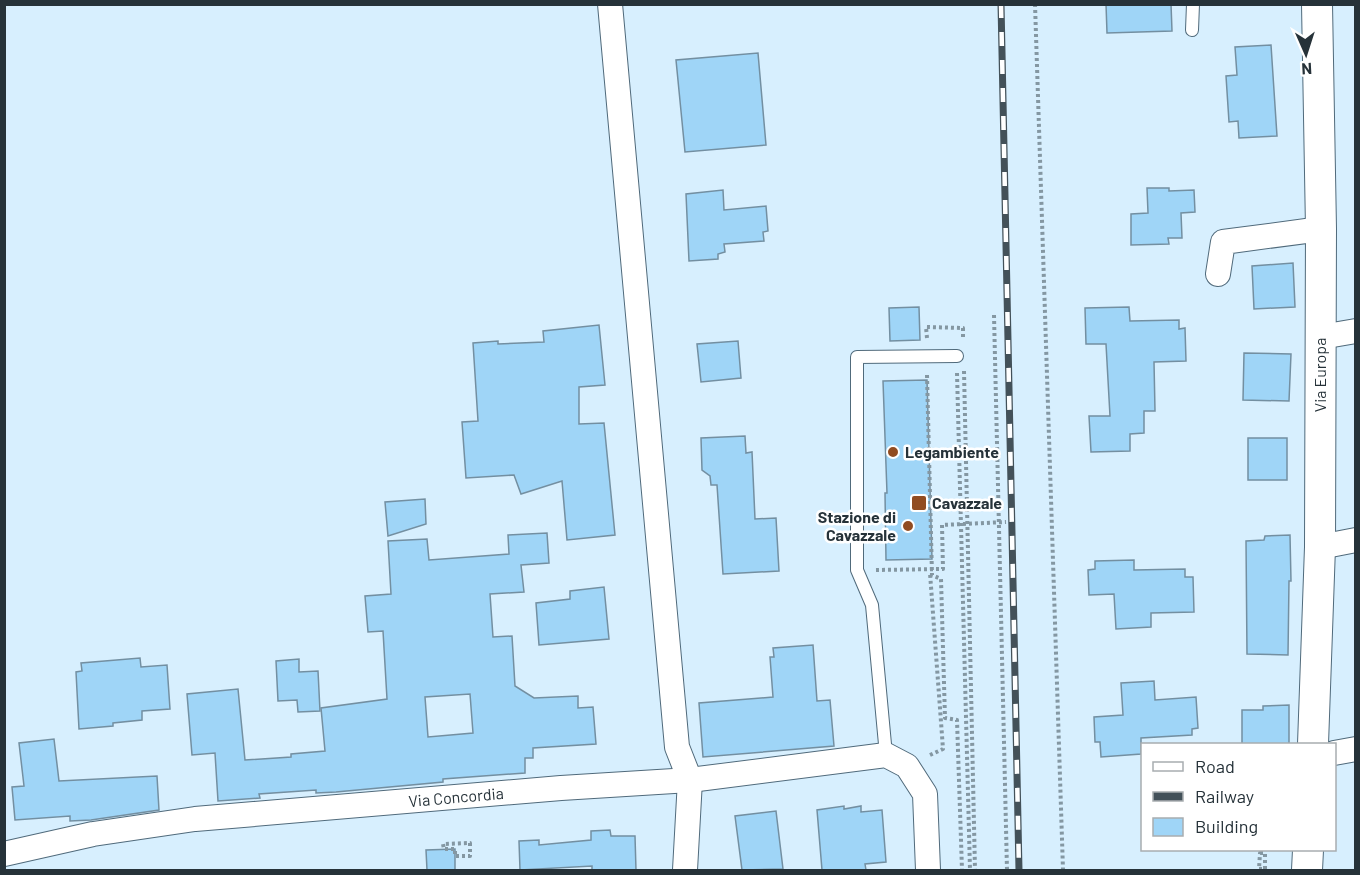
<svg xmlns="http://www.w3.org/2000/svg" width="1360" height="875" viewBox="0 0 1360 875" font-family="Barlow,sans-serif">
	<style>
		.building { fill: #9fd5f7; stroke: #738fa1; stroke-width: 1.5; fill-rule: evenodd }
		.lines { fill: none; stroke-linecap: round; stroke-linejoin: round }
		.service-casing { stroke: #506a7b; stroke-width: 14 }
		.minor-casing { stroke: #506a7b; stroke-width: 26 }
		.tertiary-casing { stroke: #506a7b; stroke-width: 32 }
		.path { stroke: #8497a2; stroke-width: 4; stroke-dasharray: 3 3; stroke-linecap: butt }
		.service { stroke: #fff; stroke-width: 12 }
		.minor { stroke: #fff; stroke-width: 24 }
		.tertiary { stroke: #fff; stroke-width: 30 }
		.rail-casing { stroke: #435159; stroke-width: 7 }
		.rail { stroke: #fff; stroke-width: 4.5; stroke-dasharray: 14; stroke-linecap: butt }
		.poi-dot { fill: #914c21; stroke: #fff; stroke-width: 2 }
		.labels { text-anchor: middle; stroke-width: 5; stroke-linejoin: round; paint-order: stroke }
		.street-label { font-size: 16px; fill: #263239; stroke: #fff }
		.poi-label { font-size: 16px; font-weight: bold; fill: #263239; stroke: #fff; text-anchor: start }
	</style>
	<rect width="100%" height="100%" fill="#d7effe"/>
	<!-- building -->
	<g class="building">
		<polygon points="1106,4 1171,4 1172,31 1107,33"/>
		<polygon points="1271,45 1277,136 1239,138 1238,121 1229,122 1226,76 1237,75 1235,47"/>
		<polygon points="758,53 766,145 685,152 676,60"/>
		<polygon points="1147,188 1169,188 1169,191 1194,190 1195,212 1181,213 1182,238 1168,238 1169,244 1131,245 1131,214 1148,213"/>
		<polygon points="723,190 724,210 766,206 768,231 763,232 764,241 724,244 725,252 718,254 718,259 689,261 686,194"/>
		<polygon points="1293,263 1295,307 1254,309 1252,266"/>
		<polygon points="919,307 920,340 890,341 889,308"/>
		<polygon points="1129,307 1130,321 1179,320 1179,329 1185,328 1186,361 1154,362 1155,411 1144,411 1144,433 1130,434 1130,451 1091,452 1089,416 1110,416 1106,344 1086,344 1085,308"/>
		<polygon points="599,325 605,385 579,387 579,424 604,423 615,535 567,540 562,481 521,494 514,475 466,478 462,422 478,421 473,343 498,341 498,344 544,342 543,331"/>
		<polygon points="738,341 741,378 701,382 697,344"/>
		<polygon points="1244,353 1291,354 1289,401 1243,400"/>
		<polygon points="927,380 932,559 886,560 885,493 887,493 883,381"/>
		<polygon points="745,436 746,453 752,452 755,519 776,518 779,571 723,574 717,485 711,485 710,476 702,470 701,438"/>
		<rect x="1248" y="438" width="39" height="42"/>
		<polygon points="425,499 426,524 388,536 385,502"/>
		<path d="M 547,533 L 549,563 L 521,565 L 524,592 L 490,594 L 493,637 L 512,636 L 515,686 L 534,698 L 578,696 L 578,708 L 593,707 L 596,744 L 533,748 L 533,758 L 525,758 L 525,773 L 443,779 L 443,782 L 336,792 L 316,793 L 316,790 L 259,794 L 260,798 L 218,801 L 215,753 L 192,755 L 187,694 L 238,689 L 245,760 L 291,757 L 291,754 L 325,751 L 321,708 L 387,699 L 383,631 L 368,632 L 365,596 L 391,594 L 388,541 L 427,539 L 429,560 L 509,554 L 508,535 ZM 470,694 L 473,733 L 428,737 L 425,697 Z"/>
		<polygon points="1290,535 1291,581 1289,581 1288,655 1247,654 1246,541 1264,540 1265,536"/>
		<polygon points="1134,560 1134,570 1185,569 1185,577 1193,577 1194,612 1151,613 1151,627 1116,629 1114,594 1089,595 1088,570 1095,569 1095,561"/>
		<polygon points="604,587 609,639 539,645 536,603 570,599 570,591"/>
		<polygon points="813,645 817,701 830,700 834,746 703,757 699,703 773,697 770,657 774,657 773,648"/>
		<polygon points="140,658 141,667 167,665 170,709 142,711 142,720 113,723 113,726 79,729 76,672 82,671 81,663"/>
		<polygon points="299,659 299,672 318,671 320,711 298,712 297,700 278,701 276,661"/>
		<polygon points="1154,681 1155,700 1196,697 1198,728 1192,729 1192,735 1141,738 1141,754 1101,757 1100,742 1095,742 1094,717 1123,715 1121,683"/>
		<polygon points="1289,705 1289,744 1242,744 1242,710 1263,710 1263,706"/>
		<polygon points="54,739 59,781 157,776 159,810 91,820 70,821 70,816 15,820 12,787 24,786 19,743"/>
		<polygon points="844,806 844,809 861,806 861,812 882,810 886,862 865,864 866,870 822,870 817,810"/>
		<polygon points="776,811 783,869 742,870 735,816"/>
		<polygon points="610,830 611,836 635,836 636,870 592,870 592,866 520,870 519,841 539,840 539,845 591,840 591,831"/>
		<polygon points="455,849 455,870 427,870 426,850"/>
	</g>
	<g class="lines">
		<!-- service casing -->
		<g class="service-casing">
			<g id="service">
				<polyline points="1192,30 1193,4"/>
				<polyline points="886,755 872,605 857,570 857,357 957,356"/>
			</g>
		</g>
		<!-- minor casing -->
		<g class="minor-casing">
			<g id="minor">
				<polyline points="610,4 677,747 690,780 685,870"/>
				<polyline points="1218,274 1223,242 1321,229"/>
				<polyline points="1321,337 1356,331"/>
				<polyline points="1320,547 1356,540"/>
				<polyline points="1334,753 1356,749"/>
				<polyline points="4,854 93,834 195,819 561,788 690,780 886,755 907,766 925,794 928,870"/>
			</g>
		</g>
		<!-- tertiary casing -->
		<g class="tertiary-casing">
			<g id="tertiary">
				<polyline points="1313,744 1320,547 1321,229 1317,4"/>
				<polyline points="1307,870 1308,850"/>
			</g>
		</g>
		<!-- path -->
		<g class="path">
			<polyline points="1035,4 1063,870"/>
			<polyline points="994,315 1007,870"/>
			<polyline points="927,338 926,327 963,328 963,339"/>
			<polyline points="964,371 975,870"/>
			<polyline points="957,373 970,870"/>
			<polyline points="927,375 932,575 941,579 945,718 957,720 962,870"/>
			<polyline points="876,570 943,569 942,525 1006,522"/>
			<polyline points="930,755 943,749 930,573"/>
			<polygon points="470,843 470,856 455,856 455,849 444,849 443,844"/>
			<polygon points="1260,853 1265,853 1265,869 1259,869"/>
		</g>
		<!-- service -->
		<use href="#service" class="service"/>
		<!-- minor -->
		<use href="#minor" class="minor"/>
		<!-- tertiary -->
		<use href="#tertiary" class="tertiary"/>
		<!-- rail casing -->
		<g class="rail-casing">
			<polyline id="rail" points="1001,4 1019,870"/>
		</g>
		<!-- rail -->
		<use href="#rail" class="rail"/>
	</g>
	<!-- markers -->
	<g class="poi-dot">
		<circle cx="893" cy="452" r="6"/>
		<rect x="911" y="495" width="16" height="16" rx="3"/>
		<circle cx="908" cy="526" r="6"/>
	</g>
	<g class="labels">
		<!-- street labels -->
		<g class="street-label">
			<text transform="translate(1320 375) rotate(-90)" y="6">Via Europa</text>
			<text transform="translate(456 797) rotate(-5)" y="6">Via Concordia</text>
		</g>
		<!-- poi labels -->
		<g class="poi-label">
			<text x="905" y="458">Legambiente</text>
			<text x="932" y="509">Cavazzale</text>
			<text x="896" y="523" text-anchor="end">Stazione di<tspan x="896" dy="18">Cavazzale</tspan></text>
		</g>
	</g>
	<!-- border -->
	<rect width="1360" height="875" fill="none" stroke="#263239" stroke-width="12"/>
	<!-- legend -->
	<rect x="1141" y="743" width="195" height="108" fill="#ffffff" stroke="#a8adb0" stroke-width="1.5"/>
	<rect x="1153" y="762" width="30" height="9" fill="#ffffff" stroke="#a8adb0" stroke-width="1.5"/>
	<text x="1195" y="773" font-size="18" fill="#263239">Road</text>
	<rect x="1153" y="792" width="30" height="9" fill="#435159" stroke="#a8adb0" stroke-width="1.5"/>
	<text x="1195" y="803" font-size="18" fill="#263239">Railway</text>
	<rect x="1153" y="818" width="30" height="18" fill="#9fd5f7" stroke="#a8adb0" stroke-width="1.5"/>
	<text x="1195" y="833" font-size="18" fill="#263239">Building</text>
	<!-- north arrow -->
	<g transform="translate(1306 54) rotate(177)" stroke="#ffffff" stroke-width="4.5" paint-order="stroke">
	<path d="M0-4.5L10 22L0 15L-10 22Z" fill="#263239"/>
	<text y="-9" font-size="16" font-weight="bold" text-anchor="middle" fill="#263239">N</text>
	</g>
</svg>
